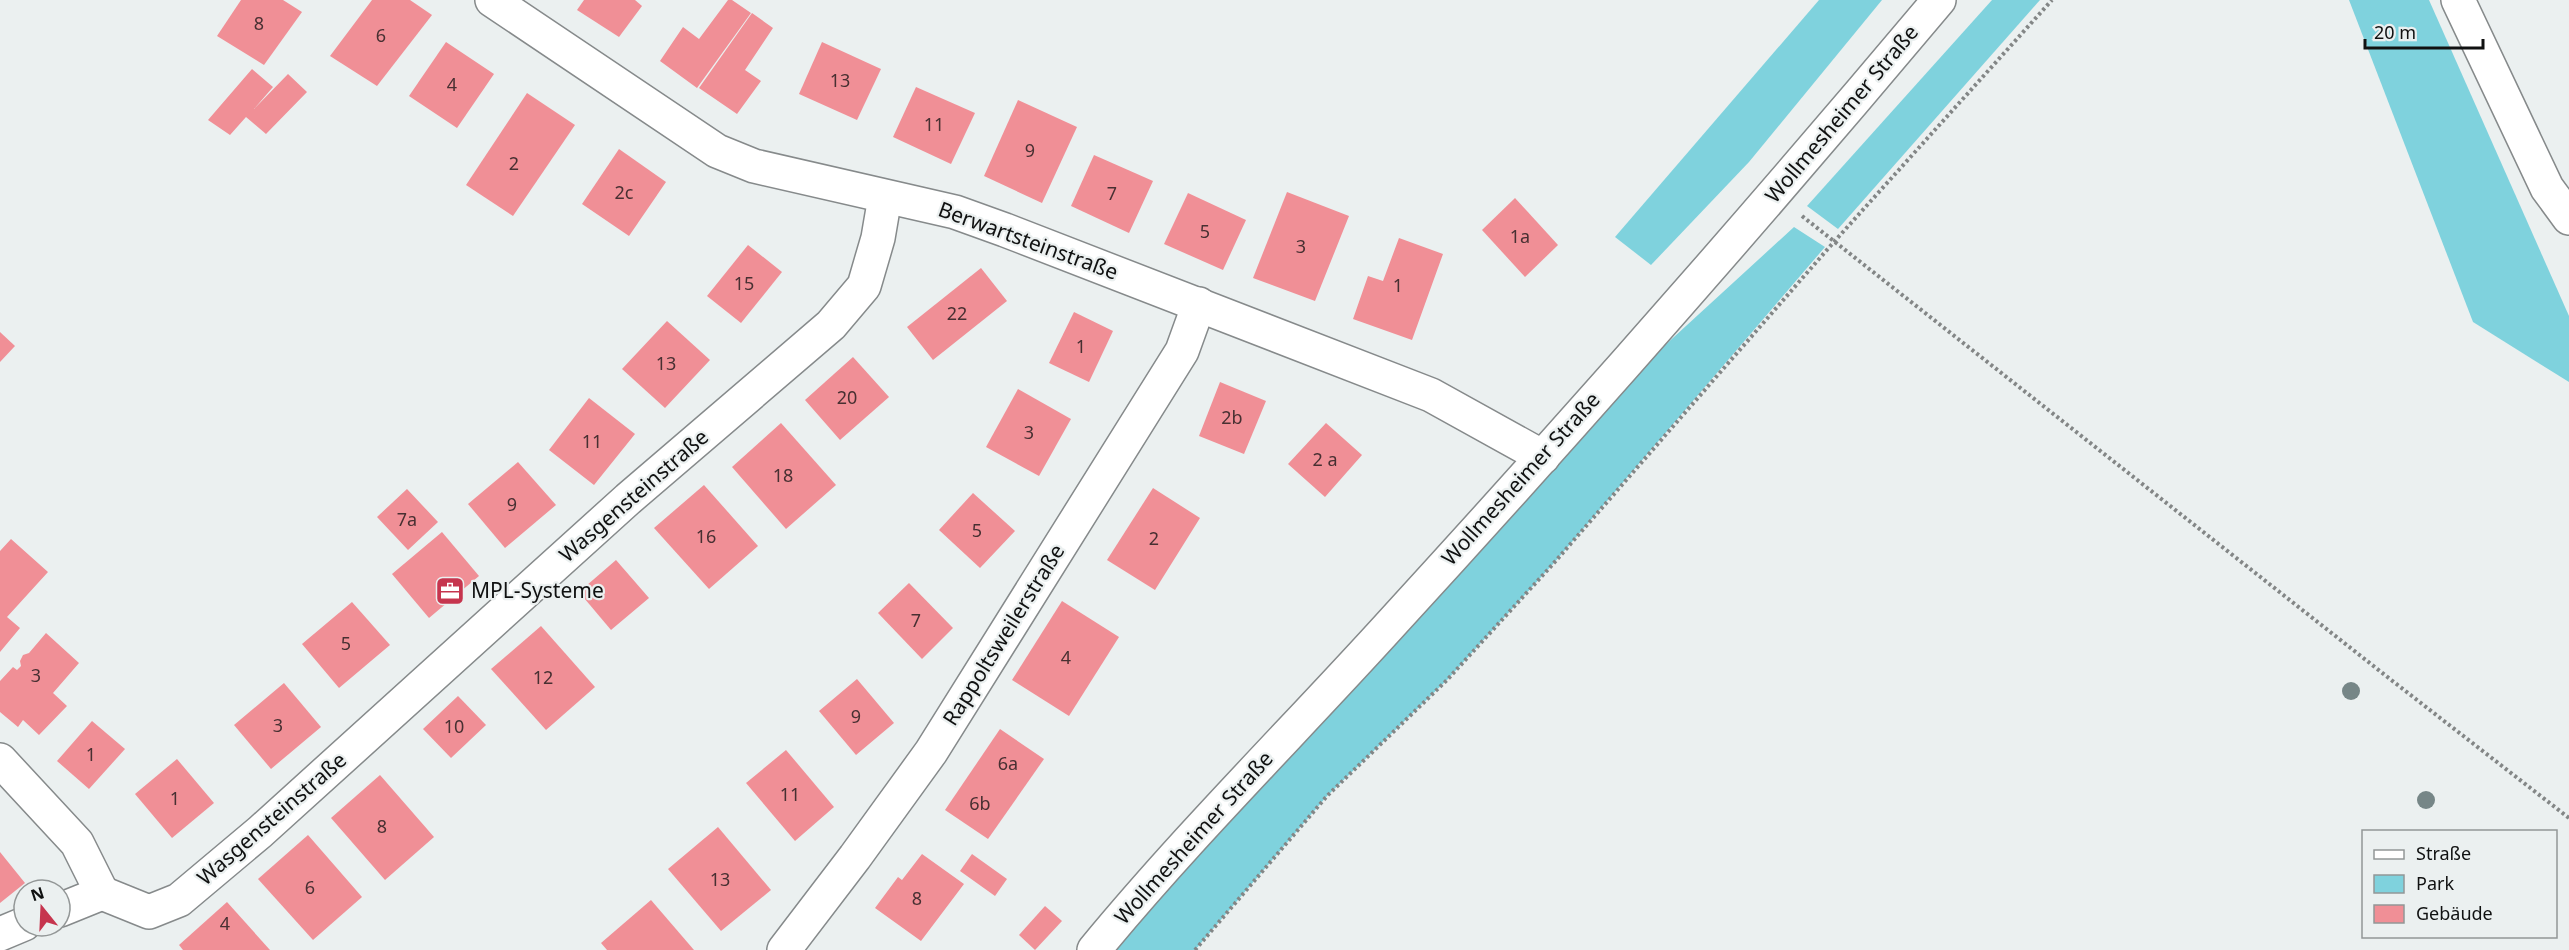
<svg xmlns="http://www.w3.org/2000/svg" width="2569" height="950" viewBox="0 0 2569 950" font-family="'Noto Sans',sans-serif">
	<style>
		.green { fill: #7fd2dd }
		.building { fill: #f08f96 }
		.lines { fill: none; stroke-linecap: round; stroke-linejoin: round }
		.minor-casing { stroke: #868a8b; stroke-width: 36 }
		.secondary-casing { stroke: #868a8b; stroke-width: 36 }
		.path { stroke: #838686; stroke-width: 4; stroke-dasharray: 3 3; stroke-linecap: butt }
		.minor { stroke: #fff; stroke-width: 33 }
		.secondary { stroke: #fff; stroke-width: 33 }
		.tree { fill: #768687 }
		.labels { text-anchor: middle; stroke-width: 4.5; stroke-linejoin: round; paint-order: stroke }
		.number-label { font-size: 18px; fill: #483032 }
		.street-label { font-size: 21px; fill: #101111; stroke: #ebf0f0 }
		.poi-label { font-size: 21px; fill: #101111; stroke: #ebf0f0; text-anchor: start }
	</style>
	<rect width="100%" height="100%" fill="#ebf0f0"/>
	<!-- green -->
	<g class="green">
		<polygon points="1819,0 1882,0 1749,162 1651,265 1615,237"/>
		<polygon points="1992,0 2040,0 1838,229 1807,206"/>
		<polygon points="2349,0 2429,0 2569,316 2569,382 2473,322"/>
		<polygon points="1794,227 1825,247 1553,564 1447,680 1327,796 1195,950 1094,950 1543,457"/>
	</g>
	<!-- building -->
	<g class="building">
		<polygon points="241,0 283,0 302,12 264,65 217,36"/>
		<polygon points="372,0 410,0 432,15 377,86 330,56"/>
		<polygon points="584,0 635,0 642,6 619,37 577,10"/>
		<polygon points="728,0 732,0 751,13 697,88 660,61 683,27 699,39"/>
		<polygon points="752,13 773,28 745,70 761,81 737,114 699,88"/>
		<polygon points="446,42 494,74 457,128 409,96"/>
		<polygon points="822,42 881,69 857,120 799,94"/>
		<polygon points="252,69 273,87 254,109 288,74 307,92 266,134 246,117 230,135 208,120"/>
		<polygon points="916,87 975,113 951,164 893,137"/>
		<polygon points="527,93 575,125 513,216 466,185"/>
		<polygon points="1018,100 1077,127 1042,203 984,176"/>
		<polygon points="619,149 666,182 629,236 582,204"/>
		<polygon points="1094,155 1153,181 1129,233 1071,206"/>
		<polygon points="1287,192 1349,216 1315,301 1253,278"/>
		<polygon points="1188,193 1246,220 1223,270 1164,244"/>
		<polygon points="1515,198 1558,245 1525,277 1482,230"/>
		<polygon points="1399,238 1443,254 1412,340 1353,319 1368,276 1383,281"/>
		<polygon points="748,245 782,272 741,323 707,296"/>
		<polygon points="981,268 1007,301 933,360 907,327"/>
		<polygon points="1074,312 1113,331 1089,382 1049,363"/>
		<polygon points="667,321 710,360 665,408 622,369"/>
		<polygon points="0,332 15,346 0,362"/>
		<polygon points="853,357 889,397 840,440 805,400"/>
		<polygon points="1220,382 1266,401 1244,454 1199,436"/>
		<polygon points="1018,389 1071,419 1039,476 986,447"/>
		<polygon points="589,398 635,434 594,485 549,450"/>
		<polygon points="781,423 836,485 786,529 732,467"/>
		<polygon points="1326,423 1362,455 1325,497 1288,464"/>
		<polygon points="518,462 556,505 505,548 468,504"/>
		<polygon points="704,485 758,546 709,589 654,528"/>
		<polygon points="1153,488 1200,518 1155,590 1107,560"/>
		<polygon points="407,489 438,522 408,550 377,517"/>
		<polygon points="973,493 1015,531 980,568 939,530"/>
		<polygon points="442,532 479,576 429,618 392,574"/>
		<polygon points="11,539 48,572 7,617 20,628 0,652 0,551"/>
		<polygon points="616,560 649,598 611,630 579,592"/>
		<polygon points="909,583 953,628 922,659 878,613"/>
		<polygon points="1062,601 1119,637 1069,716 1012,680"/>
		<polygon points="352,602 390,645 339,688 302,644"/>
		<polygon points="541,626 595,687 546,730 491,669"/>
		<polygon points="46,633 79,663 53,693 67,706 39,735 23,720 18,727 0,712 0,681 13,667 17,670 21,666 20,661 23,655 29,653"/>
		<polygon points="857,679 894,723 856,755 819,711"/>
		<polygon points="284,683 321,727 271,769 234,725"/>
		<polygon points="458,696 486,725 451,758 423,729"/>
		<polygon points="92,721 125,749 89,789 57,761"/>
		<polygon points="1000,729 1044,759 988,839 945,810"/>
		<polygon points="786,750 834,807 795,841 746,783"/>
		<polygon points="177,759 214,803 172,838 135,794"/>
		<polygon points="380,775 434,837 385,880 331,818"/>
		<polygon points="718,827 771,890 721,931 668,869"/>
		<polygon points="308,835 362,897 313,940 258,879"/>
		<polygon points="0,852 25,883 0,903"/>
		<polygon points="922,854 964,884 921,941 875,908 898,877 902,880"/>
		<polygon points="972,854 1007,879 995,896 960,871"/>
		<polygon points="651,900 694,950 607,950 601,943"/>
		<polygon points="227,902 270,950 183,950 179,945"/>
		<polygon points="1045,906 1062,921 1035,950 1019,935"/>
	</g>
	<g class="lines">
		<!-- minor casing -->
		<g class="minor-casing">
			<g id="minor">
				<polyline points="492,0 717,151 754,166 955,212 1005,230 1431,395 1543,457"/>
				<polyline points="2458,0 2547,188 2569,218"/>
				<polyline points="0,760 77,843 102,893"/>
				<polyline points="102,893 149,912 179,900 260,832 628,499 831,325 864,286 878,238 885,197"/>
				<polyline points="60,910 102,893"/>
				<polyline points="0,934 24,924"/>
				<polyline points="784,950 855,857 931,752 1182,351 1199,304"/>
			</g>
		</g>
		<!-- secondary casing -->
		<g class="secondary-casing">
			<path id="secondary" d="M 1094,950 C 1188,836 1292,733 1391,624 C 1578,420 1761,212 1939,0"/>
		</g>
		<!-- path -->
		<g class="path">
			<polyline points="1802,216 2390,679 2569,818"/>
			<polyline points="1195,950 1327,796 1447,680 1553,564 1833,243 2052,0"/>
		</g>
		<!-- minor -->
		<use href="#minor" class="minor"/>
		<!-- secondary -->
		<use href="#secondary" class="secondary"/>
	</g>
	<!-- trees -->
	<g class="tree">
		<circle cx="2351" cy="691" r="9"/>
		<circle cx="2426" cy="800" r="9"/>
	</g>
	<!-- icons -->
	<defs>
		<g id="office-square" transform="scale(1.5)"><rect x="-9" y="-9" width="18" height="18" rx="4" fill="#c6354e" stroke="#ebf0f0"/><path d="M-6-3h4V-5.5h4V-3h4V5H-6ZM-1-4.5V-3h2v-1.5ZM-6 0V1H6V0Z" fill="#fff"/></g>
	</defs>
	<g fill-rule="evenodd">
		<use href="#office-square" x="450" y="591"/>
	</g>
	<g class="labels">
		<!-- number labels -->
		<g class="number-label">
			<text x="259" y="30">8</text>
			<text x="381" y="42">6</text>
			<text x="840" y="87">13</text>
			<text x="452" y="91">4</text>
			<text x="934" y="131">11</text>
			<text x="1030" y="157">9</text>
			<text x="514" y="170">2</text>
			<text x="624" y="199">2c</text>
			<text x="1112" y="200">7</text>
			<text x="1205" y="238">5</text>
			<text x="1520" y="243">1a</text>
			<text x="1301" y="253">3</text>
			<text x="744" y="290">15</text>
			<text x="1398" y="292">1</text>
			<text x="957" y="320">22</text>
			<text x="1081" y="353">1</text>
			<text x="666" y="370">13</text>
			<text x="847" y="404">20</text>
			<text x="1232" y="424">2b</text>
			<text x="1029" y="439">3</text>
			<text x="592" y="448">11</text>
			<text x="1325" y="466">2 a</text>
			<text x="783" y="482">18</text>
			<text x="512" y="511">9</text>
			<text x="407" y="526">7a</text>
			<text x="977" y="537">5</text>
			<text x="706" y="543">16</text>
			<text x="1154" y="545">2</text>
			<text x="916" y="627">7</text>
			<text x="346" y="650">5</text>
			<text x="1066" y="664">4</text>
			<text x="36" y="682">3</text>
			<text x="543" y="684">12</text>
			<text x="856" y="723">9</text>
			<text x="278" y="732">3</text>
			<text x="454" y="733">10</text>
			<text x="91" y="761">1</text>
			<text x="1008" y="770">6a</text>
			<text x="790" y="801">11</text>
			<text x="175" y="805">1</text>
			<text x="980" y="810">6b</text>
			<text x="382" y="833">8</text>
			<text x="720" y="886">13</text>
			<text x="310" y="894">6</text>
			<text x="917" y="905">8</text>
			<text x="225" y="930">4</text>
		</g>
		<!-- street labels -->
		<g class="street-label">
			<text transform="translate(1842 114) rotate(-50)" y="7">Wollmesheimer Straße</text>
			<text transform="translate(1028 241) rotate(20)" y="7">Berwartsteinstraße</text>
			<text transform="translate(1521 479) rotate(-48)" y="7">Wollmesheimer Straße</text>
			<text transform="translate(634 496) rotate(-41)" y="7">Wasgensteinstraße</text>
			<text transform="translate(1004 635) rotate(-58)" y="7">Rappoltsweilerstraße</text>
			<text transform="translate(272 819) rotate(-41)" y="7">Wasgensteinstraße</text>
			<text transform="translate(1194 838) rotate(-48)" y="7">Wollmesheimer Straße</text>
		</g>
		<!-- poi labels -->
		<g class="poi-label">
			<text x="471" y="598">MPL-Systeme</text>
		</g>
	</g>
	<!-- legend -->
	<rect x="2362" y="830" width="195" height="108" fill="#ebf0f0" stroke="#939797" stroke-width="1.5"/>
	<rect x="2374" y="850" width="30" height="9" fill="#ffffff" stroke="#939797" stroke-width="1.5"/>
	<text x="2416" y="860" font-size="18" fill="#101111">Straße</text>
	<rect x="2374" y="875" width="30" height="18" fill="#7fd2dd" stroke="#939797" stroke-width="1.5"/>
	<text x="2416" y="890" font-size="18" fill="#101111">Park</text>
	<rect x="2374" y="905" width="30" height="18" fill="#f08f96" stroke="#939797" stroke-width="1.5"/>
	<text x="2416" y="920" font-size="18" fill="#101111">Gebäude</text>
	<!-- north arrow -->
	<g transform="translate(42 908) rotate(342)"><circle r="28" fill="#ebf0f0" stroke="#939797" stroke-width="1.5"/>
	<path d="M0-4.5L10 22L0 15L-10 22Z" fill="#c6354e"/>
	<text y="-9" font-size="16" font-weight="bold" text-anchor="middle" fill="#101111">N</text>
	</g>
	<!-- scale -->
	<path d="M2365 39v9h118v-9" fill="none" stroke="#101111" stroke-width="3"/>
	<text x="2374" y="39" font-size="18" fill="#101111" stroke="#ebf0f0" stroke-width="4.5" paint-order="stroke">20 m</text>
</svg>
